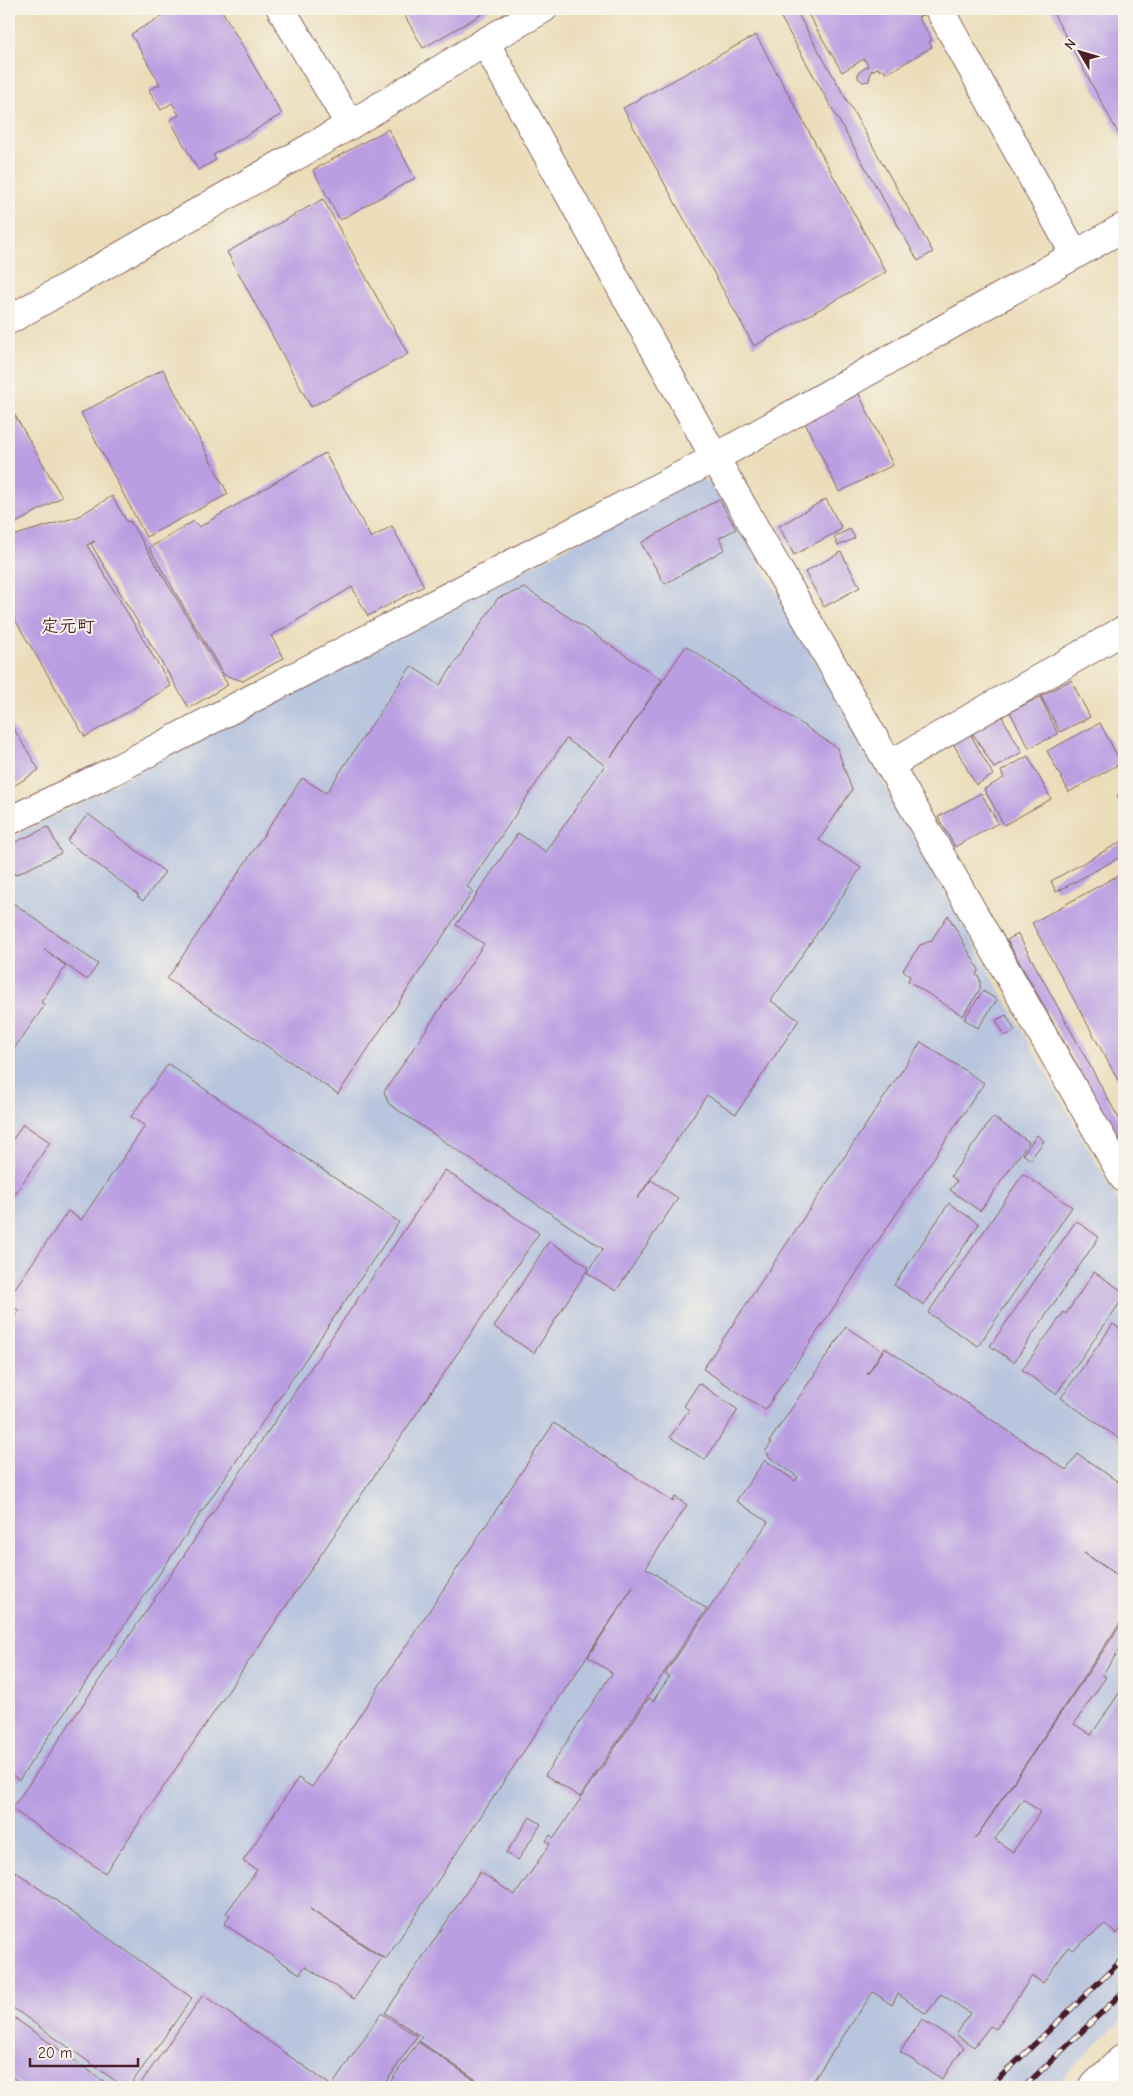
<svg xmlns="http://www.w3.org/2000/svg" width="1133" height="2096" viewBox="0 0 1133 2096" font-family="'Comic Neue','Klee One',sans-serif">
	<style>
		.industrial { fill: #b9c5de }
		.building { fill: #ba9ee2; fill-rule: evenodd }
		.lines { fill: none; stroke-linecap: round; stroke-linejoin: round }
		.minor-casing { stroke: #82625d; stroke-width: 30 }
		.tertiary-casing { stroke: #82625d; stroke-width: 30 }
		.minor { stroke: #fff; stroke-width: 28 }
		.tertiary { stroke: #fff; stroke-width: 28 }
		.rail-casing { stroke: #4a1f2b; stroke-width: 5.5 }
		.rail { stroke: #f7f3e8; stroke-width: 4; stroke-dasharray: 11; stroke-linecap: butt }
		.labels { text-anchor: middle; stroke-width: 4; stroke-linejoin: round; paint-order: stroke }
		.quarter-label { font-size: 18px; font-weight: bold; fill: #4a1f2b; stroke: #f7f3e8 }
	</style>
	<rect width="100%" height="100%" fill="#f7f3e8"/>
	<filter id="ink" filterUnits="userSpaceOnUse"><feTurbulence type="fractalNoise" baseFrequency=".02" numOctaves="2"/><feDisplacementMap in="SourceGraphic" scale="10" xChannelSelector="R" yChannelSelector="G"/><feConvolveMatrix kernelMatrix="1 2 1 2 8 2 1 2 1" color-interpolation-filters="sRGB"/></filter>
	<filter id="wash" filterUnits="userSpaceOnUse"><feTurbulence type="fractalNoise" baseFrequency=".0096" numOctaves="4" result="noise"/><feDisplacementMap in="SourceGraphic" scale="20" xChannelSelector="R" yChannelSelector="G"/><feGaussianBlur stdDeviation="1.12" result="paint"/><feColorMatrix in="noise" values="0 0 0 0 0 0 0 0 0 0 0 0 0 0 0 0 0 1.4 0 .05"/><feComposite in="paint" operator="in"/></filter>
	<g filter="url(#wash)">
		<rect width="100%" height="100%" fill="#ebddb9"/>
		<!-- industrial -->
		<polygon class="industrial" points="698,479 716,484 1124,1212 1124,2018 1053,2087 9,2087 9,839"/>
		<g id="blocks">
			<!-- building -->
			<g class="building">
				<polygon points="174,9 221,9 282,114 213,155 216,160 198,170 170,120 179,115 172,103 161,110 149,90 160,84 131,34"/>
				<polygon points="401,9 491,9 423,48"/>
				<polygon points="776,9 795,9 933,252 918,261"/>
				<polygon points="805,9 921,9 925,14 918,17 932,40 929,42 932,47 886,74 884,69 880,71 878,68 871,71 869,81 863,82 858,78 858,75 859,72 868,66 864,59 842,72"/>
				<polygon points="1051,9 1124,9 1124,144"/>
				<polygon points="756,35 886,272 754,346 623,108"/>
				<polygon points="388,129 415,178 340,220 313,170"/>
				<polygon points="323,199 408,354 311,407 227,252"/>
				<polygon points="163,369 228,494 146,537 81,413"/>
				<polygon points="859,394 893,465 839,492 804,421"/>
				<polygon points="9,405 62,497 9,527"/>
				<polygon points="325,453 371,538 392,526 424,586 368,616 352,587 271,636 284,658 243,681 224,675 149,548 194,521 199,527"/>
				<polygon points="112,496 127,522 130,521 228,685 189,708 91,544 95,541 87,545 171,686 85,737 9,610 9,537 77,517"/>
				<polygon points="719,499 736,529 719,538 725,549 665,584 641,543"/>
				<polygon points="826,499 842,529 794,555 779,526"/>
				<polygon points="850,529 855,538 838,546 834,537"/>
				<polygon points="841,552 860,587 824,607 805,572"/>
				<polygon points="525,588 662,680 611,757 686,646 837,748 852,790 819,840 861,868 771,1001 799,1020 736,1114 707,1095 637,1199 651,1180 678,1198 616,1291 587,1273 603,1249 389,1104 384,1092 484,944 456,925 518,833 546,852 605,765 566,739 467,887 473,891 338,1094 167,979 302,778 326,793 411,666 440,685 498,598"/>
				<polygon points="1071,680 1090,717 1060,732 1041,696"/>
				<polygon points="1040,697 1058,734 1029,748 1010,712"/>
				<polygon points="1001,715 1022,752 994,768 972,732"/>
				<polygon points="9,721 39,770 9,789"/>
				<polygon points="1100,723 1121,763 1069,792 1047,751"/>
				<polygon points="970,733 993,775 976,785 953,743"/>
				<polygon points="1028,756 1051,799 1004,825 984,789 1004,778 1001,771"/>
				<polygon points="1124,791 1124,807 1117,796"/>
				<polygon points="981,793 998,823 955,847 938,817"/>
				<polygon points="88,814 165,872 143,901 137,896 138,895 67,841"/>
				<polygon points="48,827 61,853 15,875 9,862 9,845"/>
				<polygon points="1124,840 1124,855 1056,892 1051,881"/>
				<polygon points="1124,872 1124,1091 1032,923"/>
				<polygon points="9,900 98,964 87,980 44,949 66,966 41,1002 45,1005 9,1056"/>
				<polygon points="948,915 979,970 976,975 980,978 980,989 963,1016 908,981 910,976 903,970 920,945 931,941"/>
				<polygon points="1018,934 1124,1128 1124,1136 1118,1139 1007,940"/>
				<polygon points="983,991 997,1000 978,1028 964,1019"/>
				<polygon points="1006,1015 1015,1031 1005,1036 996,1020"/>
				<polygon points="921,1042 984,1083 765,1410 703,1369"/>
				<polygon points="168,1064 399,1222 19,1780 9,1773 9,1326 19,1311 9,1303 9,1297 68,1211 81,1220 145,1126 131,1117"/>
				<polygon points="993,1117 1029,1142 980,1211 950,1190 957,1181 951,1176"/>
				<polygon points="23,1124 50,1142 9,1203 9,1145"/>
				<polygon points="1037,1135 1044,1141 1030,1160 1023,1154"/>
				<polygon points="445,1170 539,1233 105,1873 12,1809"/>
				<polygon points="1023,1174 1072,1207 978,1346 928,1313"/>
				<polygon points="949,1203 979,1224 924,1305 894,1285"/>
				<polygon points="1076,1221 1099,1237 1014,1362 990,1346"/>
				<polygon points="549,1241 589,1267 534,1353 494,1327"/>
				<polygon points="1094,1272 1124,1292 1124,1297 1056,1394 1022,1370 1064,1312 1066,1314"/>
				<polygon points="1113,1324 1124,1332 1124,1442 1061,1398"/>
				<path d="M 846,1327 L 882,1351 L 867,1375 L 885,1348 L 1066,1470 L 1078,1454 L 1124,1486 L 1124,1579 L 1084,1553 L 1124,1580 L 1124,1617 L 975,1839 L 1124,1620 L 1124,1643 L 1102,1675 L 1106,1677 L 1074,1724 L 1091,1735 L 1124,1686 L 1124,1926 L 1116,1934 L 1105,1924 L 1073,1950 L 1068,1947 L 1043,1983 L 1032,1976 L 996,2029 L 990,2026 L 974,2047 L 956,2035 L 970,2013 L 941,1994 L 926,2014 L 898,1994 L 892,2005 L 873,1992 L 809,2087 L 487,2087 L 419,2041 L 422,2037 L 385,2013 L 480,1872 L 515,1895 L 550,1844 L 546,1841 L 550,1835 L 554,1838 L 649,1698 L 653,1701 L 669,1677 L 665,1674 L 768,1522 L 736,1501 L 765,1460 L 795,1481 L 798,1477 L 768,1456 L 769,1454 L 765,1452 L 771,1443 L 769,1442 ZM 1023,1799 L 1040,1812 L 1013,1852 L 995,1839 Z"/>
				<polygon points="699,1383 738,1410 705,1460 670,1437 689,1410 684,1406"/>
				<polygon points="554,1423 673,1502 675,1497 687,1505 646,1568 707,1609 580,1797 545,1775 612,1673 588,1657 633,1587 386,1959 310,1909 382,1958 354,1999 305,1966 300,1974 224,1924 230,1916 226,1913 257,1870 243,1861 298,1778 312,1787"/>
				<polygon points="530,1817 541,1824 518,1860 506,1853"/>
				<polygon points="9,1867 192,1998 129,2087 124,2087 9,2005"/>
				<polygon points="203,1995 332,2086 381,2013 417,2036 383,2087 138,2087"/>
				<polygon points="9,2014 112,2087 26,2087 9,2075"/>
				<polygon points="922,2019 964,2047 942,2079 900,2052"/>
				<polygon points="418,2042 485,2087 387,2087"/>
			</g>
		</g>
	</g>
	<g filter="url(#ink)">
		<use href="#blocks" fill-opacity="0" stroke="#82625d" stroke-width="1"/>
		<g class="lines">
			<!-- minor casing -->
			<g class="minor-casing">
				<g id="minor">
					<polyline points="281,9 350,125"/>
					<polyline points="939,9 1074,253"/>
					<polyline points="485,42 715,458 1124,1178"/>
					<polyline points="9,320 350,125 485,42 543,9"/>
					<polyline points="889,765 1124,630"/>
					<polyline points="9,821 113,771 715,458 1124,227"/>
				</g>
			</g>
			<!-- tertiary casing -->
			<g class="tertiary-casing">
				<polyline id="tertiary" points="1093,2087 1124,2057"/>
			</g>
			<!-- minor -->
			<use href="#minor" class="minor"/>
			<!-- tertiary -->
			<use href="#tertiary" class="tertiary"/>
			<!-- rail casing -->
			<g class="rail-casing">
				<g id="rail">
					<polyline points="990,2087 1124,1958"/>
					<polyline points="1024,2087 1124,1991"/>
				</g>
			</g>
			<!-- rail -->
			<use href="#rail" class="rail"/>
		</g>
	</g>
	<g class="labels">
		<!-- quarter labels -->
		<g class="quarter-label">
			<text x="68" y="632">定元町</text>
		</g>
	</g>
	<!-- margin -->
	<rect width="1133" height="2096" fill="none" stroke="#f7f3e8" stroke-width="30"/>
	<!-- north arrow -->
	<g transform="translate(1080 52) rotate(308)" stroke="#f7f3e8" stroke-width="4" paint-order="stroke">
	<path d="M0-4L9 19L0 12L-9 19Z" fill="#4a1f2b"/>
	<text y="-8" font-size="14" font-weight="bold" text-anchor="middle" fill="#4a1f2b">N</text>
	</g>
	<!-- scale -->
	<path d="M30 2058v8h108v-8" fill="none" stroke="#4a1f2b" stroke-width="2.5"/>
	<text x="38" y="2058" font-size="15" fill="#4a1f2b" stroke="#f7f3e8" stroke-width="4" paint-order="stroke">20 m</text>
</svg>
